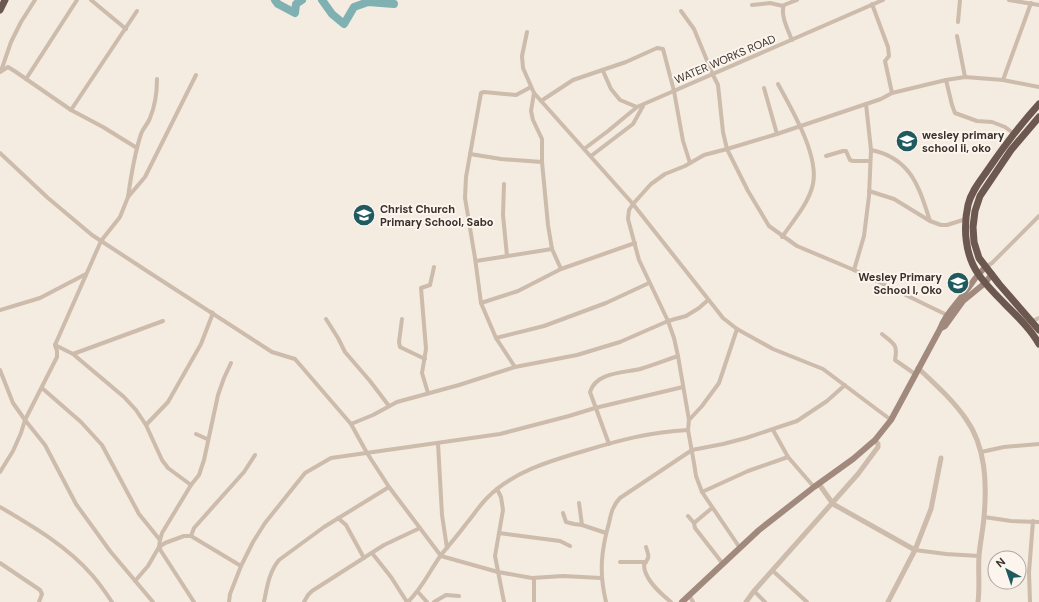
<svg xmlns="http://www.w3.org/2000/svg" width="1039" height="602" viewBox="0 0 1039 602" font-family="'DM Sans',sans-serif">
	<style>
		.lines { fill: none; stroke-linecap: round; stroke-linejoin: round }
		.river { stroke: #7fb0b2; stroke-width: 8 }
		.minor { stroke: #cdbbac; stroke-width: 4 }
		.tertiary { stroke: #cdbbac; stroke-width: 5 }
		.secondary { stroke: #a18a7d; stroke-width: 6 }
		.trunk { stroke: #6c584f; stroke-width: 7 }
		.labels { text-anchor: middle; stroke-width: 4; stroke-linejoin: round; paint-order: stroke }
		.street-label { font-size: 11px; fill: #3b302b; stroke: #fbf5ee }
		.poi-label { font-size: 11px; font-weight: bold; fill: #3b302b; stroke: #fbf5ee; text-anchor: start }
	</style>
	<rect width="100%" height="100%" fill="#f4ebe1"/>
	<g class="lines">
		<!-- river -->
		<g class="river">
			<polyline points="275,0 278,4 295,13 296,4 302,0"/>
			<polyline points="322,0 332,14 344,24 354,7 368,2 394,4"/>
		</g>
		<!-- minor -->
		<g class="minor">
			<polyline points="91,0 126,29"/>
			<polyline points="1009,0 1039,5"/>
			<polyline points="872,4 888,47 889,56 885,61 892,93"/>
			<polyline points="752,5 770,3 783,6"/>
			<polyline points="681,11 694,29 713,75 718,85 723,132 727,149 748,191 769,226 797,246 854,270 947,315"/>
			<polyline points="958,22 960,0"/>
			<polyline points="527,32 522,56 523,68 534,93 633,204 723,318 737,329 773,349 823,369 891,420"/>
			<polyline points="957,36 965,77"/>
			<path d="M 792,40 C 788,30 780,15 784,5 L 797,0"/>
			<polyline points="1,71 11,42 21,22 35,0"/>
			<polyline points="603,71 611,89 620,100 637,107"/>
			<polyline points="0,72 8,67 16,72 71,110 103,127 137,148"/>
			<polyline points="26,79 77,0"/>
			<polyline points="946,80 952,105 955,113 977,121 992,122 1005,127 1013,133"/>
			<polyline points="1003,80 1031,3"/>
			<path d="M 778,84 C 792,110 819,155 813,184 C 809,203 793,221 782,237"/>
			<polyline points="764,88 777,134"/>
			<polyline points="534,93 531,111 533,120 542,139 542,162 548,225 552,249 561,269"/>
			<polyline points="541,101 573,80 626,62 657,48 663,49 674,91 683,141 690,163"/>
			<polyline points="71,110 137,11"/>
			<polyline points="584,149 608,131 637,107 883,0"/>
			<path d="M 871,150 C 911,158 919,187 930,221"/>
			<polyline points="0,153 48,198 92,235 150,273 272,352 295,359 351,424 367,453 389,487 441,556 498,572 532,578 563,576 601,578"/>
			<polyline points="470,154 501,159 542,162"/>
			<polyline points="591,156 633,124 643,106"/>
			<polyline points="826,156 843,151 846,151 850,160 853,161 870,161"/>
			<polyline points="504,184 503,215 507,256"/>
			<polyline points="869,191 894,199 930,221 941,225 947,225 966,219"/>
			<path d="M 128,197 C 131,176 134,155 141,134 C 143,128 148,124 150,118 C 155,106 157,92 157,79"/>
			<polyline points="101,241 120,217 128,197 145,177 196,75"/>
			<polyline points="476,261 552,249"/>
			<polyline points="986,267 992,263 1039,216"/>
			<polyline points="854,270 864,236 869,196 871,150 866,104"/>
			<polyline points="481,303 518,291 561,269 635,243"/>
			<polyline points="0,310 40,298 86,274"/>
			<polyline points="326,319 338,338 345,352 370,381 389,406"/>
			<polyline points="402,319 399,342 400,347 425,359"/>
			<polyline points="1032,321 1039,318"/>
			<path d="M 882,334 C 894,344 898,344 895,360 L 915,374"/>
			<polyline points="496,338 544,326 606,303 649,283"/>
			<polyline points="55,345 73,354 124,397 136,410 146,425 162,460 168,468 191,485"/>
			<polyline points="73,354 163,321"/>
			<polyline points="515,367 496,338 481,303 475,258 465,198 466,177 481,93 484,92 516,95 531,87"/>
			<polyline points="0,370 13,403 25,420 45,445 76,504 110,551 153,602"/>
			<polyline points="42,388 81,422 102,445 139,514 160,540"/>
			<polyline points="428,393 422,373 426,349 421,288 430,285 434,267"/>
			<polyline points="689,420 702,406 719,383 737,329"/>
			<polyline points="351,424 373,415 397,402 459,385 515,367 577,355 620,342 668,321 686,316 699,308 708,300"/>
			<polyline points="146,425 168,402 201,344 213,313 211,312"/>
			<polyline points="773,430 788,457 814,487"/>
			<polyline points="196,434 207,439"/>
			<polyline points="438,443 442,515 447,548"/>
			<path d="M 609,444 L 590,392 C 596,372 623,373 640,369 C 653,365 666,360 678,356"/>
			<polyline points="981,452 1004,447 1039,444"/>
			<polyline points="0,472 13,451 21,433 25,420 57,357 57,351 55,345 101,241 103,242"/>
			<polyline points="497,489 501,497 503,510 495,556 504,602"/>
			<polyline points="702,492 748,471 788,457"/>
			<polyline points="579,503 582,525 606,533"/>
			<path d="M 0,507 C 32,526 67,546 92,575 C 99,583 106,593 112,602"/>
			<polyline points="563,513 566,522 574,524 582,525"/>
			<polyline points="688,516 694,523 712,508"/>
			<polyline points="984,517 1011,521 1039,522"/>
			<polyline points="338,518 346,525 364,558"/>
			<polyline points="694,523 695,528 723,564"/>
			<polyline points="499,533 560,541 570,546"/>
			<polyline points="191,536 241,566"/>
			<path d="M 646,547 C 649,557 650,556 644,565 C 644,579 660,593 671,602"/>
			<polyline points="740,548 702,492 696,476 694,463 688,430 689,420 678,356 674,338 668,321 639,260 628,219 629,210 633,204 651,184 665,174 685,166 704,155 727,149 777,134 881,99 892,93 946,80 965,77 1003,80 1039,87"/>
			<polyline points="915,550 946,554 979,556"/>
			<polyline points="372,553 391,577 407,602"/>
			<polyline points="620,562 646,562"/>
			<polyline points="0,563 40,590 42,594 39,602"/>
			<polyline points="773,571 807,602"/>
			<polyline points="135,581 148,566 159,547 165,543 184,536 191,536 194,528 244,472 255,455"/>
			<polyline points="754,591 765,602"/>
			<polyline points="418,592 427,602"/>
			<polyline points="689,595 693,602"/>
			<polyline points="194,602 161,551 159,547 160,540 162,533 191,485 199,475 204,460 218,395 224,378 231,363"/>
			<polyline points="229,602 230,594 241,566 253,542 265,523 305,473 331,458 500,434 569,416 595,408 683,387"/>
			<path d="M 264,602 C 267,587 269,572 279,560 L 324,527 L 389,487"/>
			<polyline points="304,602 308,595 312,591 384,545 420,528"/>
			<path d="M 408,602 C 423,587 429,572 441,555 C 449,545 458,535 466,524 C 473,516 479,506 487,498 C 512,472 550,461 584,451 C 620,440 650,432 688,430"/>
			<polyline points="434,602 446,595 459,596"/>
			<polyline points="534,602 534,578"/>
			<path d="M 606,602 C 599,573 601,551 609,523 C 611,513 613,505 620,498 L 692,450 L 723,444 L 746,438 L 797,421 L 827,401 L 845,385"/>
			<polyline points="1030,602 1029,572 1033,521"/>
		</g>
		<!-- tertiary -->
		<g class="tertiary">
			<path d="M 918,368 C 935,384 953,400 966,419 C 986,447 987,484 984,517 C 983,530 980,543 979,556 C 978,571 980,587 978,602"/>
			<polyline points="819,484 833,504 915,550"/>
			<polyline points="746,602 754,591 858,474 878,447 878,444 875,440"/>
			<polyline points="888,602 915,550 931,509 941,458"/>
		</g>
		<!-- secondary -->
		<g class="secondary">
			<polyline points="941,328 945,326 963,301 985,283 992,274"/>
			<path d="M 682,602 L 759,530 L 814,487 L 853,459 L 875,440 L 891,420 L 940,329 C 945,314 957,304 966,291 C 973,282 977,274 986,267"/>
		</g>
		<!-- trunk -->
		<g class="trunk">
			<polyline points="0,10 5,0"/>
			<path d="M 1039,104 C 1019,126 1004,146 987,171 C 980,181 971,192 968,205 C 963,228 965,256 979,275 C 996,299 1025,319 1039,344"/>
			<polyline points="1039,117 1011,150 980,196 975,211 973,227 974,242 979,258 999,284 1039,330"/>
		</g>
	</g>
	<!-- icons -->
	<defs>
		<g id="school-disc" transform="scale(1.15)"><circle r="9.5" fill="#1f5a5e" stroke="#fbf5ee"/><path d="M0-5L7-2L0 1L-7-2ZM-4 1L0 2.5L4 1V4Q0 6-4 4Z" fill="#fff"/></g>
	</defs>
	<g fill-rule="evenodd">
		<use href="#school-disc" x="907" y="141"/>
		<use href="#school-disc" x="364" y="215"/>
		<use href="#school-disc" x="958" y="283"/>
	</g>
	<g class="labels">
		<!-- street labels -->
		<g class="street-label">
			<text transform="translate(725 59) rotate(-23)" y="4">WATER WORKS ROAD</text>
		</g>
		<!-- poi labels -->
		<g class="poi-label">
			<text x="922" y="139">wesley primary<tspan x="922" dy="13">school ii, oko</tspan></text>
			<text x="380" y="213">Christ Church<tspan x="380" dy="13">Primary School, Sabo</tspan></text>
			<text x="942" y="281" text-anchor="end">Wesley Primary<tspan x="942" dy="13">School I, Oko</tspan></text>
		</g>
	</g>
	<!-- north arrow -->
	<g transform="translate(1007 570) rotate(320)"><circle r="19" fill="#fbf5ee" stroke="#aea6a0"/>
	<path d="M0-3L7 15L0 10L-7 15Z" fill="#1f5a5e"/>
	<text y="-6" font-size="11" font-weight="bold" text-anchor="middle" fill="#3b302b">N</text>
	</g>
</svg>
